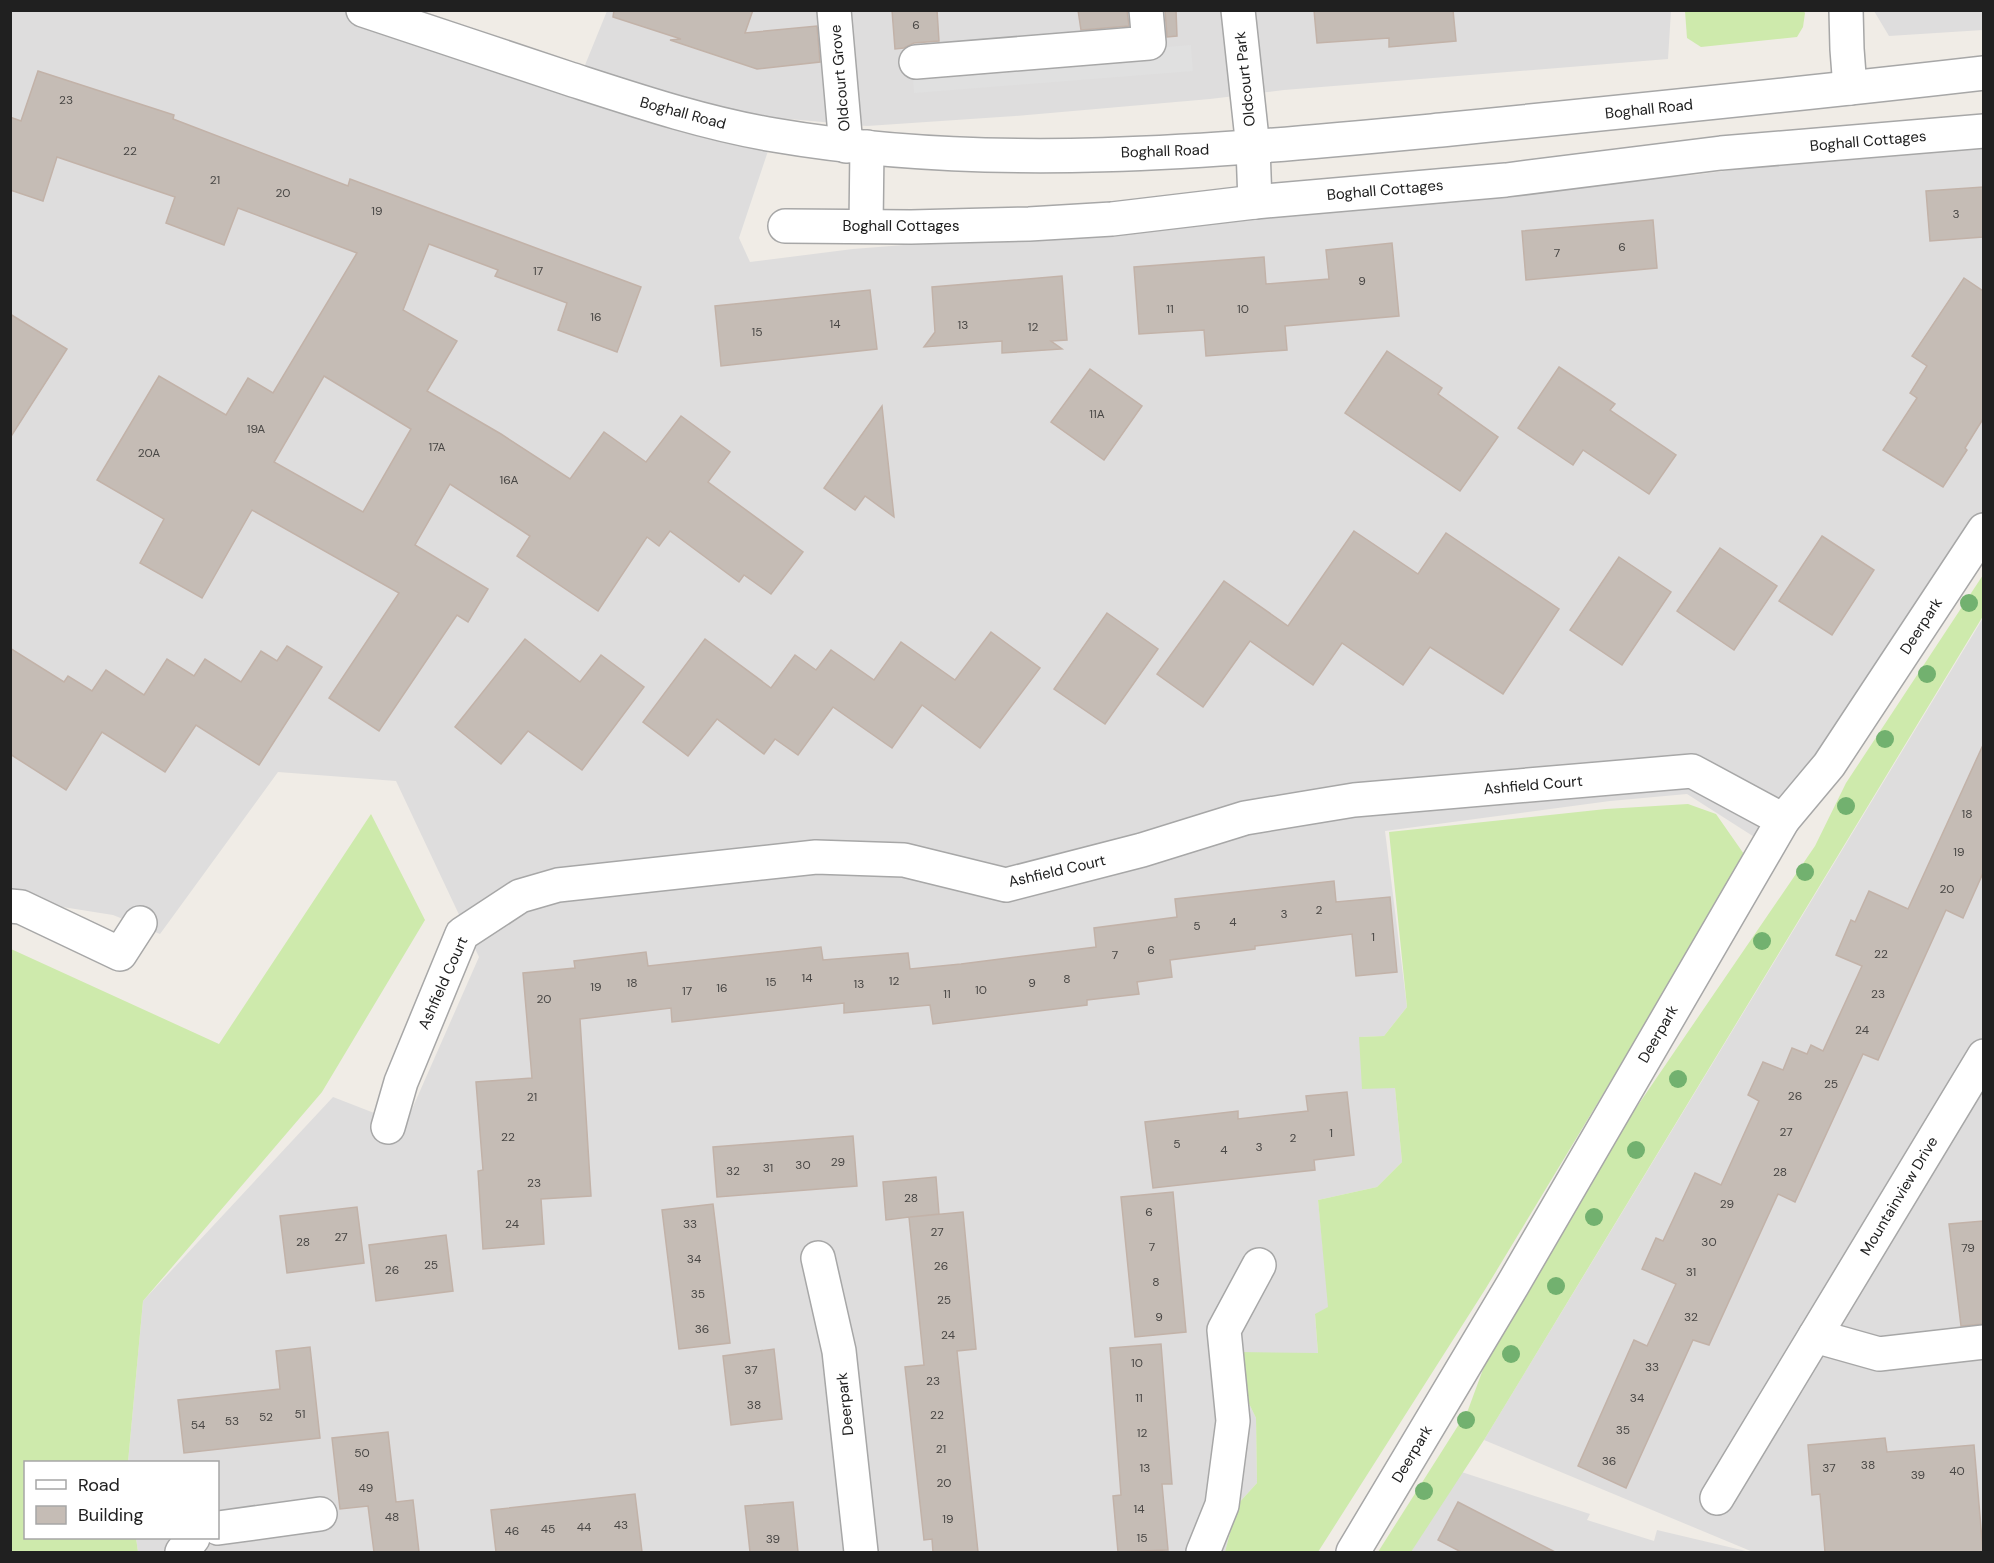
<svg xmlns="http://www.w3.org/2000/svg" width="1994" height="1563" viewBox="0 0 1994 1563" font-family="'DM Sans',sans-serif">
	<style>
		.residential { fill: #dedddd }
		.grass { fill: #ceeaac }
		.parking { fill: #e0e0e0 }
		.building { fill: #c5bcb5; stroke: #c2b2a8; stroke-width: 1.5; fill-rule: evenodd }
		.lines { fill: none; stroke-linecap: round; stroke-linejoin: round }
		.minor-casing { stroke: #a7a7a7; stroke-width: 36 }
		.minor { stroke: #fff; stroke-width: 33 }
		.tree { fill: #72b16f }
		.labels { text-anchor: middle; stroke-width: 4.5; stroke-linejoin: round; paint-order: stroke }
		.number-label { font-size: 12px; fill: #494745 }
		.street-label { font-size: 15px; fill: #202020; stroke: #fff }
	</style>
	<rect width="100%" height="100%" fill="#f0ece6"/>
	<!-- residential -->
	<g class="residential">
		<polygon points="10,11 396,11 581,75 777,124 739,238 750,262 853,249 1029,235 1307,208 1694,175 1983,136 1983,521 1770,847 1687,794 1610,801 1385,831 1407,1007 1384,1036 1359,1037 1395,1088 1402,1162 1377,1187 1318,1200 1329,1307 1315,1315 1318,1353 1240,1385 1256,1418 1257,1483 1237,1505 1225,1552 138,1552 136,1538 218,1538 218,1462 128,1462 143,1301 333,1097 405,1125 479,957 396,781 278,772 160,934 113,915 50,905 11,902"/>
		<polygon points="607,11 1671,11 1668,59 1284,90 1210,99 1015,116 867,126 778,118 649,94 583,70"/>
		<polygon points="1874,11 1983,11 1983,30 1889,36"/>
		<polygon points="1983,618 1983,1552 1753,1552 1484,1440"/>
		<polygon points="1437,1464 1590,1514 1587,1520 1654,1541 1657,1530 1750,1552 1390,1552"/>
	</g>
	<!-- grass -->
	<g class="grass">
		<polygon points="1803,10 1805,13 1803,27 1797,37 1701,47 1687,38 1685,11"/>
		<polygon points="1983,575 1983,616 1484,1440 1411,1552 1378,1552 1468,1410 1513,1288 1815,846 1846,783"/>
		<polygon points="1688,804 1716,814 1746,857 1486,1288 1318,1552 1225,1552 1237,1505 1257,1483 1256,1418 1240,1385 1238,1352 1318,1353 1315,1314 1328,1307 1318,1200 1377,1187 1402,1162 1395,1088 1362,1089 1359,1037 1384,1036 1407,1007 1389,832 1606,809"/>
		<polygon points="371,814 425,920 322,1092 143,1301 128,1462 26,1462 26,1538 136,1538 138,1552 11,1552 11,949 219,1044"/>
	</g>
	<!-- parking -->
	<polygon class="parking" points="1191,45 1193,71 914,93 912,67"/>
	<!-- building -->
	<g class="building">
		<polygon points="614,10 753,10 745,33 817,26 820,62 757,69 670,40 681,39 613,17"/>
		<polygon points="892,10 937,10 939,41 914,43 904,48 895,49"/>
		<polygon points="1078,10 1127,10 1129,26 1081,30"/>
		<polygon points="1165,10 1176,10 1177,36 1167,37"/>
		<polygon points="1314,10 1453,10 1456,41 1389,47 1389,38 1317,43"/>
		<path d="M 38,71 L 174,115 L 173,119 L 348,186 L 350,179 L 641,287 L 617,352 L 558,330 L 567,303 L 495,276 L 498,270 L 429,244 L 403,310 L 457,341 L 427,391 L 501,434 L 570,479 L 604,432 L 646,462 L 681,416 L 730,452 L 708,482 L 803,552 L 771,594 L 744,575 L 739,582 L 670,531 L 659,546 L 647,537 L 598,611 L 517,556 L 530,536 L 450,484 L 415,545 L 488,589 L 468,622 L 457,615 L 379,731 L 329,698 L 399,593 L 252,510 L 202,598 L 140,563 L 164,519 L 97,480 L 159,376 L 226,415 L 248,378 L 273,393 L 357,253 L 238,208 L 224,245 L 166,223 L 175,197 L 57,157 L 43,201 L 10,190 L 10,117 L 21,121 ZM 324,376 L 411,429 L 363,512 L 274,462 Z"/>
		<polygon points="1983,187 1983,237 1930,241 1926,191"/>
		<polygon points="1653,220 1657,268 1526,280 1522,231"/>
		<polygon points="1392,243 1399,316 1285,326 1287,350 1206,356 1204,330 1139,334 1134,267 1264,257 1266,284 1329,279 1326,250"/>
		<polygon points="1062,276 1067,340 1051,341 1062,349 1002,353 1002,341 924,347 935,332 932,287"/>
		<polygon points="1964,278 1983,291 1983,419 1965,448 1967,450 1943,487 1883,450 1917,398 1910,393 1927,366 1912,356"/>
		<polygon points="870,290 877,349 721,366 715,306"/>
		<polygon points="10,314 67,349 10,438"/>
		<polygon points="1387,351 1442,388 1438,394 1498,437 1460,491 1345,413"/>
		<polygon points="1559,367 1615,404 1610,410 1676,455 1649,494 1583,450 1573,465 1518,428"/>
		<polygon points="1090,369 1142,406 1104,460 1051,422"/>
		<polygon points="882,406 894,517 865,496 855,510 824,488"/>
		<polygon points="1354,531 1418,574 1446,533 1559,609 1503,694 1430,647 1403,685 1342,643 1313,685 1250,641 1203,707 1157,674 1224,581 1288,626"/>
		<polygon points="1822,536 1874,570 1832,635 1779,601"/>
		<polygon points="1720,548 1777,586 1734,650 1677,611"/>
		<polygon points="1619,557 1671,592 1622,665 1570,630"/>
		<polygon points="1107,613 1158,649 1105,724 1054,689"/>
		<polygon points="991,632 1040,668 980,748 922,705 892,748 833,707 798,755 775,739 764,754 717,719 688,756 643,722 705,639 771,688 795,655 816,670 831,650 874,680 901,642 955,680"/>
		<polygon points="525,639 580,682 601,655 644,687 582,770 528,731 501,764 455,727"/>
		<polygon points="287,646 322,667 259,765 196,725 165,772 102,732 66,790 10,754 10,648 64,682 68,676 92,691 106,670 144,695 167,659 194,676 205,659 241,682 261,651 277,661"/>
		<polygon points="1983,745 1983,873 1963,918 1946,910 1878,1060 1863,1054 1795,1202 1778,1194 1709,1345 1693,1340 1626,1488 1578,1466 1634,1340 1647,1346 1676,1284 1642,1269 1656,1238 1663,1241 1695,1173 1721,1185 1759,1101 1748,1095 1763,1062 1783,1070 1792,1048 1807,1054 1811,1045 1823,1051 1862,966 1836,955 1851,920 1855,922 1869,891 1908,909"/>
		<polygon points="1334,881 1336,902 1390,897 1397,972 1356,976 1352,934 1255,946 1255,949 1170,960 1172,977 1137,982 1139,994 1087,1000 1087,1005 933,1024 930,1005 844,1013 844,1003 672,1022 671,1008 580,1019 591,1196 541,1199 544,1244 483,1249 478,1171 483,1170 476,1082 532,1078 523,973 575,968 574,961 646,952 648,966 821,947 823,960 908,953 910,969 961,964 1096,947 1094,928 1177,917 1175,899"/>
		<polygon points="1347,1092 1354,1155 1314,1160 1315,1170 1153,1188 1145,1122 1238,1111 1238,1119 1308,1111 1306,1096"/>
		<polygon points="853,1136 857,1186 717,1197 713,1147"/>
		<polygon points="936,1177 939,1214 910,1217 963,1212 976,1349 957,1351 978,1552 933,1552 932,1539 924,1540 905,1367 924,1365 909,1217 886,1220 883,1182"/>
		<polygon points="1173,1192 1186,1332 1135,1337 1121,1197"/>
		<polygon points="713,1204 730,1343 679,1349 662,1210"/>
		<polygon points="357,1207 364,1263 287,1273 280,1216"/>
		<polygon points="1983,1221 1983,1324 1961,1326 1949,1224"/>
		<polygon points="446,1235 453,1291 376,1301 369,1245"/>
		<polygon points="1161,1344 1172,1484 1162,1484 1168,1550 1118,1552 1113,1496 1121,1495 1110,1348"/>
		<polygon points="310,1347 320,1438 184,1453 178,1400 280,1389 276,1351"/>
		<polygon points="774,1349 782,1419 731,1425 723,1356"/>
		<polygon points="388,1432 396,1502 413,1500 419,1552 374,1552 368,1506 340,1509 332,1438"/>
		<polygon points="1885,1438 1887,1452 1974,1445 1983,1552 1825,1552 1820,1494 1812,1495 1808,1445"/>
		<polygon points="635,1494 642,1552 496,1552 491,1510"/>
		<polygon points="793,1502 798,1552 750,1552 745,1506"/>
		<polygon points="1458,1502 1555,1552 1461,1552 1438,1540"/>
	</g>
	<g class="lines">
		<!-- minor casing -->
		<g class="minor-casing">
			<g id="minor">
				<path d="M 363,10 C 431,33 499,55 567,78 C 635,100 703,123 774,135 C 995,173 1219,151 1441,130 C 1622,112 1803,94 1984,73"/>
				<polyline points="834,10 846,146"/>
				<polyline points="1238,10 1253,148 1255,202"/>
				<polyline points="1846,10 1847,49 1850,88"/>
				<polyline points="916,62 1149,43 1146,10"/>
				<polyline points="785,226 911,227 1029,224 1112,219 1255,202 1506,180 1721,153 1984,131"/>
				<polyline points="866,226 867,147"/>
				<polyline points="10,906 21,907 120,954 140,923"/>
				<polyline points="388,1127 401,1082 462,934 520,896 558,885 816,857 904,860 1006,885 1142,850 1245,818 1354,800 1692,771 1783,820"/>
				<polyline points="818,1258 839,1351 861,1552"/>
				<polyline points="1815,1336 1879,1354 1984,1342"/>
				<polyline points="1717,1498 1984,1056"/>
				<polyline points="218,1528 320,1514"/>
				<polyline points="182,1552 193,1538"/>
				<polyline points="1203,1552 1222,1505 1233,1421 1224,1330 1259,1265"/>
				<polyline points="1353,1552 1512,1286 1783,820 1829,765 1984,530"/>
			</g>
		</g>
		<!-- minor -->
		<use href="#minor" class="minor"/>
	</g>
	<!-- trees -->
	<g class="tree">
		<circle cx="1969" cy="603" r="9"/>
		<circle cx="1927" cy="674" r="9"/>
		<circle cx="1885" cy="739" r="9"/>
		<circle cx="1846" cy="806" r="9"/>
		<circle cx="1805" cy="872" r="9"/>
		<circle cx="1762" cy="941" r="9"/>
		<circle cx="1678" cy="1079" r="9"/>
		<circle cx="1636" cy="1150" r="9"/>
		<circle cx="1594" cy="1217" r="9"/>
		<circle cx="1556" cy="1286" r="9"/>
		<circle cx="1511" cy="1354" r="9"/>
		<circle cx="1466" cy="1420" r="9"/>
		<circle cx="1424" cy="1491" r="9"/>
	</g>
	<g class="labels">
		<!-- number labels -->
		<g class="number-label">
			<text x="916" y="29">6</text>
			<text x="66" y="104">23</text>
			<text x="130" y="155">22</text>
			<text x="215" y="184">21</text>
			<text x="283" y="197">20</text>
			<text x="377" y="215">19</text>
			<text x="1956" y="218">3</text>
			<text x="1622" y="251">6</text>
			<text x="1557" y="257">7</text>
			<text x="538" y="275">17</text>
			<text x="1362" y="285">9</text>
			<text x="1170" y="313">11</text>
			<text x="1243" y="313">10</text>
			<text x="596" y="321">16</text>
			<text x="835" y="328">14</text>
			<text x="963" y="329">13</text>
			<text x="1033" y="331">12</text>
			<text x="757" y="336">15</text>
			<text x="1097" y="418">11A</text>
			<text x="256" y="433">19A</text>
			<text x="437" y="451">17A</text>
			<text x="149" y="457">20A</text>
			<text x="509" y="484">16A</text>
			<text x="1967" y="818">18</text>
			<text x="1959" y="856">19</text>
			<text x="1947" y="893">20</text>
			<text x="1319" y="914">2</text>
			<text x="1284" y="918">3</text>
			<text x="1233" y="926">4</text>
			<text x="1197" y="930">5</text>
			<text x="1373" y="941">1</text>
			<text x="1151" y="954">6</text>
			<text x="1881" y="958">22</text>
			<text x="1115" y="959">7</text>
			<text x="807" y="982">14</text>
			<text x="1067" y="983">8</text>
			<text x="894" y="985">12</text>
			<text x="771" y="986">15</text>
			<text x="632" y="987">18</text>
			<text x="1032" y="987">9</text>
			<text x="859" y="988">13</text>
			<text x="596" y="991">19</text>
			<text x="722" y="992">16</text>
			<text x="981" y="994">10</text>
			<text x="687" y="995">17</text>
			<text x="947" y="998">11</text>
			<text x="1878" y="998">23</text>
			<text x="544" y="1003">20</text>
			<text x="1862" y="1034">24</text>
			<text x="1831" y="1088">25</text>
			<text x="1795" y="1100">26</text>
			<text x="532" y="1101">21</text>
			<text x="1786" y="1136">27</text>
			<text x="1331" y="1137">1</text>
			<text x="508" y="1141">22</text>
			<text x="1293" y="1142">2</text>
			<text x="1177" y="1148">5</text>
			<text x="1259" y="1151">3</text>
			<text x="1224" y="1154">4</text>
			<text x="838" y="1166">29</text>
			<text x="803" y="1169">30</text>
			<text x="768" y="1172">31</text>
			<text x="733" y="1175">32</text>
			<text x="1780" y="1176">28</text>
			<text x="534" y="1187">23</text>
			<text x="911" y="1202">28</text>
			<text x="1727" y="1208">29</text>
			<text x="1149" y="1216">6</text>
			<text x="512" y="1228">24</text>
			<text x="690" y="1228">33</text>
			<text x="937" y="1236">27</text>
			<text x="341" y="1241">27</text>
			<text x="303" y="1246">28</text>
			<text x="1709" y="1246">30</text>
			<text x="1152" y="1251">7</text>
			<text x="1968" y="1252">79</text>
			<text x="694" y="1263">34</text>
			<text x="431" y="1269">25</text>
			<text x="941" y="1270">26</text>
			<text x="392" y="1274">26</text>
			<text x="1691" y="1276">31</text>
			<text x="1156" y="1286">8</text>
			<text x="698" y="1298">35</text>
			<text x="944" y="1304">25</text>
			<text x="1159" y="1321">9</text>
			<text x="1691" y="1321">32</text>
			<text x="702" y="1333">36</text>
			<text x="948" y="1339">24</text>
			<text x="1137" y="1367">10</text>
			<text x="1652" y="1371">33</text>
			<text x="751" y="1374">37</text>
			<text x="933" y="1385">23</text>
			<text x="1139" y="1402">11</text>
			<text x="1637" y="1402">34</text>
			<text x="754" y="1409">38</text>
			<text x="300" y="1418">51</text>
			<text x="937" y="1419">22</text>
			<text x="266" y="1421">52</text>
			<text x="232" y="1425">53</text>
			<text x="198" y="1429">54</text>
			<text x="1623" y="1434">35</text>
			<text x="1142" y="1437">12</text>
			<text x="941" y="1453">21</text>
			<text x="362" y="1457">50</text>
			<text x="1609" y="1465">36</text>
			<text x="1868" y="1469">38</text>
			<text x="1145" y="1472">13</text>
			<text x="1829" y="1472">37</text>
			<text x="1957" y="1475">40</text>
			<text x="1918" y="1479">39</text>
			<text x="944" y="1487">20</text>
			<text x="366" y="1492">49</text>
			<text x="1139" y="1513">14</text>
			<text x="392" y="1521">48</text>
			<text x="948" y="1523">19</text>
			<text x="621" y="1529">43</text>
			<text x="584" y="1531">44</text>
			<text x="548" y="1533">45</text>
			<text x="512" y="1535">46</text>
			<text x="1142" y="1542">15</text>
			<text x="773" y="1543">39</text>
		</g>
		<!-- street labels -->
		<g class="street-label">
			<text transform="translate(840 78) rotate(-95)" y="5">Oldcourt Grove</text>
			<text transform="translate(1245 79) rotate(-96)" y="5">Oldcourt Park</text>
			<text transform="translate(1649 109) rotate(-6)" y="5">Boghall Road</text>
			<text transform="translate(683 113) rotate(15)" y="5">Boghall Road</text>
			<text transform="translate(1868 141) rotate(-5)" y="5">Boghall Cottages</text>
			<text transform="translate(1165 151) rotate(-2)" y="5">Boghall Road</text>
			<text transform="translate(1385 190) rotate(-5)" y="5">Boghall Cottages</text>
			<text x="901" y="231">Boghall Cottages</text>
			<text transform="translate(1921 626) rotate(-57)" y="5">Deerpark</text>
			<text transform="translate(1533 785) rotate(-5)" y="5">Ashfield Court</text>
			<text transform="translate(1057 871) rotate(-13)" y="5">Ashfield Court</text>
			<text transform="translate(443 983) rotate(-66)" y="5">Ashfield Court</text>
			<text transform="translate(1658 1034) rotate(-60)" y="5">Deerpark</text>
			<text transform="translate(1899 1196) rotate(-59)" y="5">Mountainview Drive</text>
			<text transform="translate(845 1404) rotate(-96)" y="5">Deerpark</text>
			<text transform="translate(1412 1454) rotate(-59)" y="5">Deerpark</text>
		</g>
	</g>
	<!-- border -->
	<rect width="1994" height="1563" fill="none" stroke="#202020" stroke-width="24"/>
	<!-- legend -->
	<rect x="24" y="1461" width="195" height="78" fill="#ffffff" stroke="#a6a6a6" stroke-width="1.5"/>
	<rect x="36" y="1480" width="30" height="9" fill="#ffffff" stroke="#a6a6a6" stroke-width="1.5"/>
	<text x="78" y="1491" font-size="18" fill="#202020">Road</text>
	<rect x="36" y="1506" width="30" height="18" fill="#c5bcb5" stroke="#a6a6a6" stroke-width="1.5"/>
	<text x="78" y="1521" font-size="18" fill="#202020">Building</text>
</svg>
